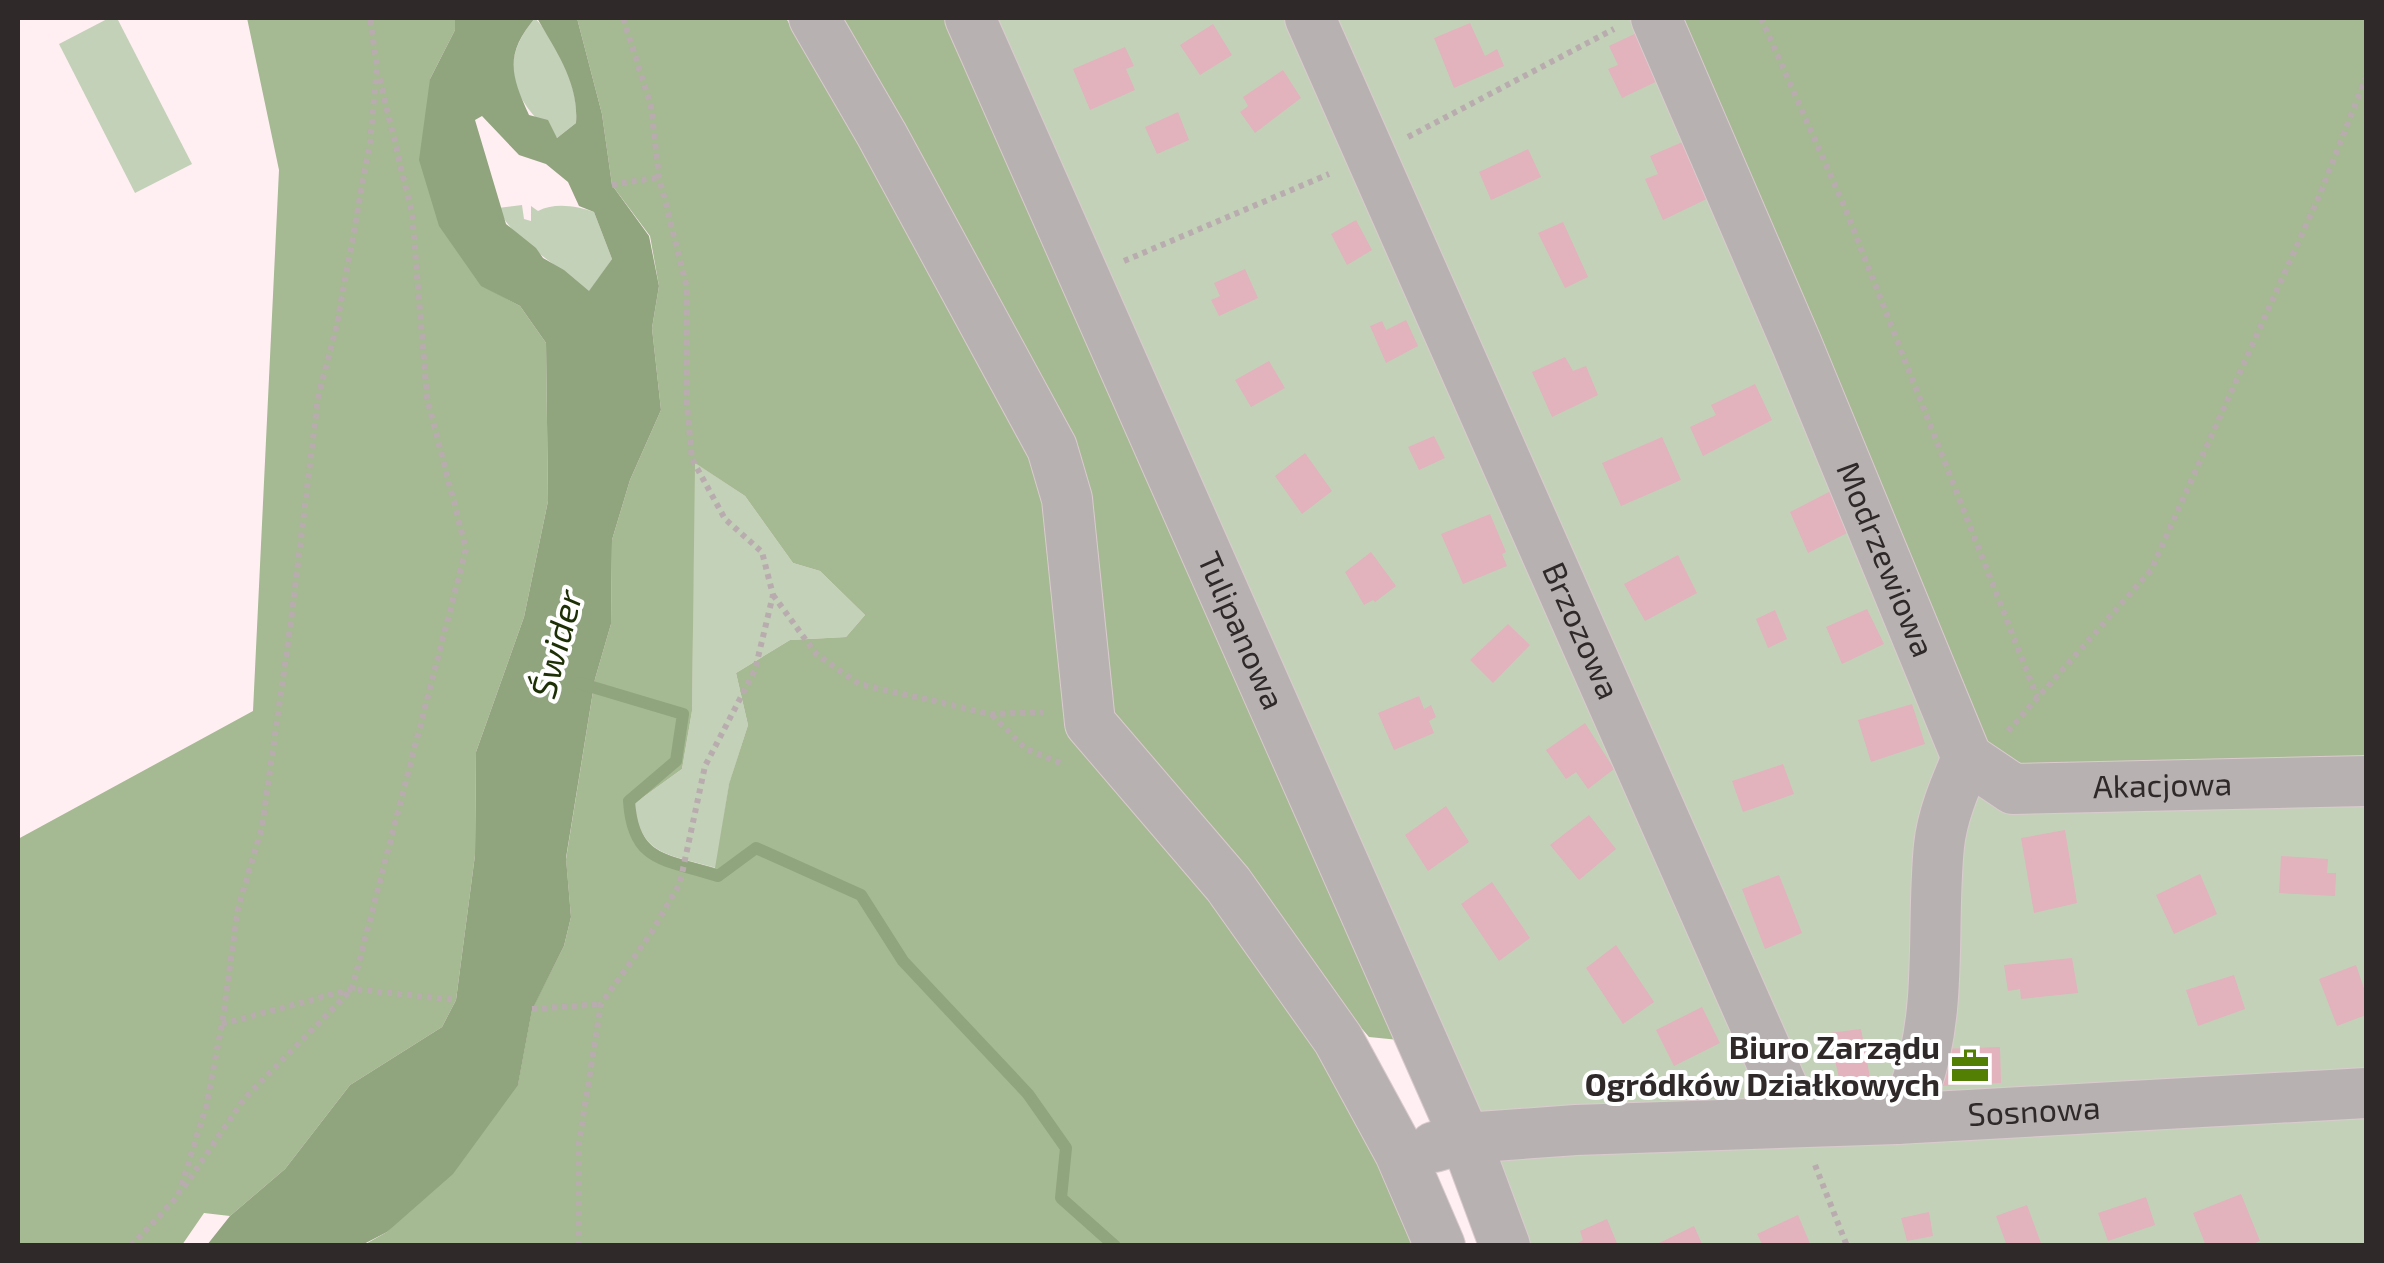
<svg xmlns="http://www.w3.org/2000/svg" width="2384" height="1263" viewBox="0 0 2384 1263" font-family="'Exo 2',sans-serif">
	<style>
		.green { fill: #c4d1b9 }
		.forest { fill: #a5b992; fill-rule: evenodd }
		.water { fill: #90a47e; fill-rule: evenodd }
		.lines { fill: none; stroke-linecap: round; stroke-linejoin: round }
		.stream { stroke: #90a47e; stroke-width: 12 }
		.building { fill: #e2b2bd }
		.minor-casing { stroke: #dacbce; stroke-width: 52 }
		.path { stroke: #b9acaf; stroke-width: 6; stroke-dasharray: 5 5; stroke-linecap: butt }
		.minor { stroke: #b8b1b2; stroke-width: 50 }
		.labels { text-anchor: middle; stroke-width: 8; stroke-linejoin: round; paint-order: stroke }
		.street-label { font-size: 32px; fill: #2f292a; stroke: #fff }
		.poi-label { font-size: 32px; font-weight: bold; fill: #2f292a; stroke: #fff; text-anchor: end }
		.water-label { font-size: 35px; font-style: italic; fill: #1d2f04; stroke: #fff }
	</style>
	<rect width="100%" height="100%" fill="#ffeff2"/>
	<!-- green -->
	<g class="green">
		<polygon points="109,18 117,18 192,164 135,193 59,44"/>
		<path d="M 535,18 C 558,43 579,87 576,123 L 557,138 C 514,102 495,65 535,18 Z"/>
		<polygon points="952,18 1673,18 2366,768 2366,1245 1484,1245"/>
		<path d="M 522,205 L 524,219 L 531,221 L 531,206 L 538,211 C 555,202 577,206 594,212 L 612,259 L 589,292 C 561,266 513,242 498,208 Z"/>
		<path d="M 694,462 L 745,496 L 793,563 L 820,571 L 865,615 L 846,637 L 790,640 L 736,673 L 748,725 L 729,785 L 716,868 C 673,855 638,857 635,803 L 682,769 L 692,711 Z"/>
	</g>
	<!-- forest -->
	<g class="forest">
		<polygon points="247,18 455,18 455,30 430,79 481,285 520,306 546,343 548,501 524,617 476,752 475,855 456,1000 442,1027 350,1085 285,1169 230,1216 204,1213 182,1245 18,1246 18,839 253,711 279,170"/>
		<path d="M 577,18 L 786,18 L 1044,463 L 1077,737 L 1337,1052 L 1416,1245 L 362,1246 L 387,1232 L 518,1084 L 532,1009 L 564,946 L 571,917 L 566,859 L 595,679 L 611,624 L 612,540 L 630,480 L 661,410 L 652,328 L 659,286 L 650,236 L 612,185 L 602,114 ZM 695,463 L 745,496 L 793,563 L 820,571 L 865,615 L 846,637 L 790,640 L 736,673 L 748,725 L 729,784 L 715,868 C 672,855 638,857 635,803 L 682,769 L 692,711 Z"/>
		<polygon points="823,18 952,18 1399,1040 1369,1037 1116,739 1080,463"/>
		<polygon points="1673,18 2366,18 2366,768 2017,771 1991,750"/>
	</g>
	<!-- water -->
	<path class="water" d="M 455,18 L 535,18 C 505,54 510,74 529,115 L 548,120 L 557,138 L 576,123 C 579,83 556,51 537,18 L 577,18 L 602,114 L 612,185 L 649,236 L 659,286 L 652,328 L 661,410 L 630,480 L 612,540 L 611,624 L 595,679 L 566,858 L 571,917 L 564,946 L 532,1010 L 518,1085 L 453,1174 L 387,1232 L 362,1245 L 207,1245 L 230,1216 L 285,1169 L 350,1085 L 442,1027 L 456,1000 L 475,855 L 476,752 L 524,617 L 548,501 L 546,343 L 520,306 L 481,286 L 439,226 L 419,160 L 430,79 L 455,30 ZM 482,116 L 519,155 L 546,164 L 568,182 L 579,206 L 594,212 L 612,259 L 589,291 L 564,270 L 543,258 L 536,248 L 506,224 L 475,120 Z"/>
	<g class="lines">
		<!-- stream -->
		<path class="stream" d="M 579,683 L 683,714 L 676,761 L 629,801 C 633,864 666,859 718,876 L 756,848 L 861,895 L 903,961 L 1028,1094 L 1066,1148 L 1061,1198 L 1115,1246"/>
	</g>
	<!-- building -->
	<g class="building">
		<polygon points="1470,23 1485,56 1497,49 1504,66 1454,88 1434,38"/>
		<polygon points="1213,24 1232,55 1200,75 1180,45"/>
		<polygon points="1645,29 1666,77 1622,98 1608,69 1618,65 1609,46"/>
		<polygon points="1125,47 1134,66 1126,69 1135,90 1090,110 1073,69"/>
		<polygon points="1283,70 1301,98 1255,133 1240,112 1248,106 1243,97"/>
		<polygon points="1178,112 1189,140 1157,154 1145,127"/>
		<polygon points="1687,140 1713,196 1663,220 1645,179 1658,174 1650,156"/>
		<polygon points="1528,149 1541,177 1491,200 1479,172"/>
		<polygon points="1356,220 1372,250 1347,265 1331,234"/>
		<polygon points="1563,222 1588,277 1565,288 1538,233"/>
		<polygon points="1245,269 1258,298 1219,316 1211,300 1220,296 1214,283"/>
		<polygon points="1406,320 1418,346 1386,363 1370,326 1382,321 1386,330"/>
		<polygon points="1565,357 1573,371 1586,366 1598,395 1552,417 1532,372"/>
		<polygon points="1269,361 1285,388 1251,407 1235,380"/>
		<polygon points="1755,384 1772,420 1703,456 1690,427 1716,415 1711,405"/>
		<polygon points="1434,436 1445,458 1419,470 1408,447"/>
		<polygon points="1662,437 1681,480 1621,506 1602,463"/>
		<polygon points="1305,453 1332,491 1302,514 1275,476"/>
		<polygon points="1831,491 1849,532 1808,553 1790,512"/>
		<polygon points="1490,514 1506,552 1502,554 1507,566 1463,584 1441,534"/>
		<polygon points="1371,552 1396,586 1375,602 1373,600 1364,605 1345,572"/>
		<polygon points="1678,555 1697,593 1645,621 1624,584"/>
		<polygon points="1867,609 1884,644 1842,664 1826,627"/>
		<polygon points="1775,610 1787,639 1768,648 1756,619"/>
		<polygon points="1508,624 1530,645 1493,683 1470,660"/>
		<polygon points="1419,696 1424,709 1431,705 1436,717 1429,721 1434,733 1394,750 1378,713"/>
		<polygon points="1912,704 1925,744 1871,762 1858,720"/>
		<polygon points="1585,723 1614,769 1588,789 1576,772 1566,779 1546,750"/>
		<polygon points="1783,764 1794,794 1743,812 1732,781"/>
		<polygon points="1446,806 1469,842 1428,871 1405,835"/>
		<polygon points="1589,815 1616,849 1579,880 1550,845"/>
		<polygon points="2065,830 2077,903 2034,913 2021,838"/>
		<polygon points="2281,856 2328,859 2327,873 2336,873 2335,896 2279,893"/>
		<polygon points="2200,874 2217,914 2174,934 2156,895"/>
		<polygon points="1779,875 1802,933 1765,949 1742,889"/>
		<polygon points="1492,882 1530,938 1499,961 1461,904"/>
		<polygon points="1616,945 1654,1002 1623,1024 1586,968"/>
		<polygon points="2072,958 2078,993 2021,999 2020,989 2008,991 2004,965"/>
		<polygon points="2356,965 2366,994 2366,1015 2337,1026 2319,979"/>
		<polygon points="2234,975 2245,1009 2198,1026 2186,990"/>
		<polygon points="1702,1007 1720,1043 1674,1066 1656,1030"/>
		<polygon points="1861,1029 1871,1083 1841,1087 1829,1033"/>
		<polygon points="2000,1047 2001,1083 1940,1086 1939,1049"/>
		<polygon points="2241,1194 2260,1241 2247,1246 2206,1246 2193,1213"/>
		<polygon points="2146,1197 2155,1225 2108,1241 2098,1213"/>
		<polygon points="2027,1205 2042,1246 2007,1246 1996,1216"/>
		<polygon points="1929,1212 1933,1236 1907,1241 1901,1218"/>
		<polygon points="1798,1215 1811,1246 1763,1246 1757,1234"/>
		<polygon points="1607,1219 1618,1246 1579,1246 1578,1243 1583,1240 1580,1231"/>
		<polygon points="1694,1226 1703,1246 1653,1246"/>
	</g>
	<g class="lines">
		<!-- minor casing -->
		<g class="minor-casing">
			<g id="minor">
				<polyline points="814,18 882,135 1052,448 1067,499 1090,723 1228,884 1338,1039 1400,1153 1440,1246"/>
				<path id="s1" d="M 970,18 L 1465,1138 L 1505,1246"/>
				<path id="s2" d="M 1310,18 L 1798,1122"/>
				<path id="s3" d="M 1656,18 L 1797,345 L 1967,758 C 1955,786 1942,816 1939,846 C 1931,925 1943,1009 1916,1085 C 1912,1097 1903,1108 1897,1119"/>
				<path id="s4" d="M 1967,758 L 2013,789 L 2366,781"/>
				<path id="s5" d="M 1434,1147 L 1465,1138 L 1576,1130 L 1897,1119 L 2366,1093"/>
			</g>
		</g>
		<!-- path -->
		<g class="path">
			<polyline points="1761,18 1845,208 2037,697"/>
			<polyline points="1408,137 1614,29"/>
			<polyline points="612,185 659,177"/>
			<polyline points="1124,261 1329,174"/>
			<polyline points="773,595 816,654 859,684 991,714 1043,712"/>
			<polyline points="992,715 1026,749 1063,764"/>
			<polyline points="2008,731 2151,570 2320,194 2366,77"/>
			<polyline points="532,1009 601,1004"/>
			<polyline points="222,1024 352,989 456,1000"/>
			<polyline points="1815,1165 1847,1246"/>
			<polyline points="184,1187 244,1099 352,989 466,549 427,398 412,214 379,76"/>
			<polyline points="131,1246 178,1196 206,1107 222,1024 238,908 262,827 291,621 318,397 337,324 370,142 377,67 370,18"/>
			<polyline points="579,1246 579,1142 601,1004 651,933 680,883 705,766 755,670 773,595 762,552 725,519 692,459 687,405 687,288 659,177 651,106 623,18"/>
		</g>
		<!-- minor -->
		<use href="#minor" class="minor"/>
	</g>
	<!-- icons -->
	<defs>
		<g id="office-bare" transform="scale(3)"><path d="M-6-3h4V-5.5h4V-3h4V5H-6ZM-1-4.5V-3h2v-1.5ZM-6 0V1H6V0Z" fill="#537f05" stroke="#fff" stroke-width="2.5" paint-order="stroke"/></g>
	</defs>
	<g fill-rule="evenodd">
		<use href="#office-bare" x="1970" y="1066"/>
	</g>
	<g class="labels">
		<!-- street labels -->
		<g class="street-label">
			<text dy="11" stroke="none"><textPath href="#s3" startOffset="588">Modrzewiowa</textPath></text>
			<text dy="11" stroke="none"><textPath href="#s1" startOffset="670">Tulipanowa</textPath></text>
			<text dy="11" stroke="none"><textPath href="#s2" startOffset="670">Brzozowa</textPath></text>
			<text dy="11" stroke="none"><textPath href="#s4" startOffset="205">Akacjowa</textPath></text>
			<text dy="11" stroke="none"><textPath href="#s5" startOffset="602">Sosnowa</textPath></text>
		</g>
		<!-- poi labels -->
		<g class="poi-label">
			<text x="1940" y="1059">Biuro Zarządu<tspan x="1940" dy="37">Ogródków Działkowych</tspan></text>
		</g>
		<!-- water labels -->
		<g class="water-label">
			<text transform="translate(557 644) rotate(-75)" y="12">Świder</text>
		</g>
	</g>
	<!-- border -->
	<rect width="2384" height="1263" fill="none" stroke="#2f292a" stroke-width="40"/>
</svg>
